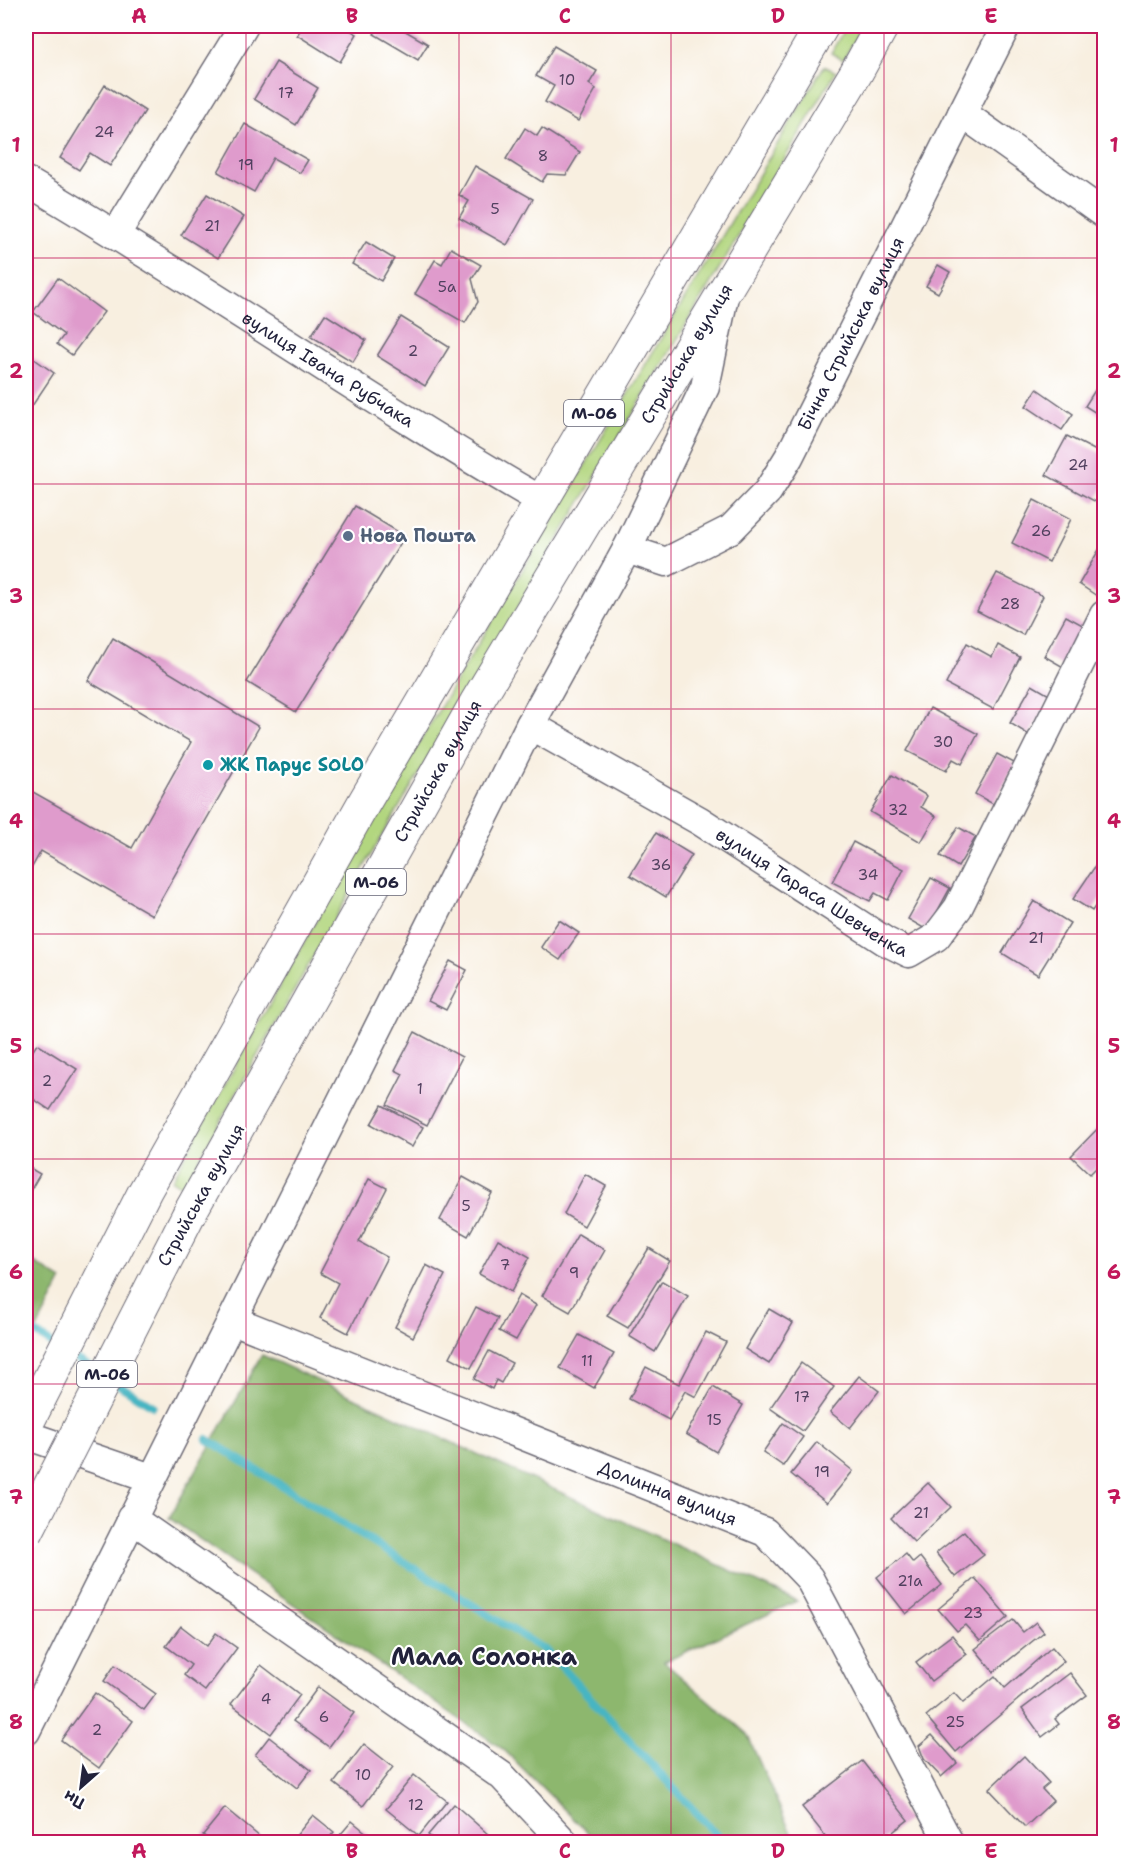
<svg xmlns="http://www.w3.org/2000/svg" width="1130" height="1868" viewBox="0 0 1130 1868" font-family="'Shantell Sans',sans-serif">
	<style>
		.green { fill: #b2d67f; stroke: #6a7c5d; stroke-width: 1.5 }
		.forest { fill: #8db76e; stroke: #586c54; stroke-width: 1.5 }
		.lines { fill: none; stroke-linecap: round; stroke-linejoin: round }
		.stream { stroke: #47b5c2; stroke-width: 8 }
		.building { fill: #df9bcc }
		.minor-casing { stroke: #6d6a75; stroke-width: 31 }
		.highway-casing { stroke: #6d6a75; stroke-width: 35 }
		.minor { stroke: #fff; stroke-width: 28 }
		.highway { stroke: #fff; stroke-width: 33 }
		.highway-bridge-casing { stroke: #6d6a75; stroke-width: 35; stroke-linecap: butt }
		.highway-bridge { stroke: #fff; stroke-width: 33 }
		.grid { fill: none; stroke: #c2185b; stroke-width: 1.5; stroke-opacity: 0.55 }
		.service-dot { fill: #5c6f8a; stroke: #fff; stroke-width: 2 }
		.culture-dot { fill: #0f9aa8; stroke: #fff; stroke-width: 2 }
		.labels { text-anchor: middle; stroke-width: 4.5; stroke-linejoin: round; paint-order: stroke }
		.number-label { font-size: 15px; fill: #51405f }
		.shield { fill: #fff; stroke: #646476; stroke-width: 1.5 }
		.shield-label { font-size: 16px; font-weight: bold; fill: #22223b }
		.street-label { font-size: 18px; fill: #22223b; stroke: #fff }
		.service-label { font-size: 18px; font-weight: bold; fill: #4e5e75; stroke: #fff; text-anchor: start }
		.culture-label { font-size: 18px; font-weight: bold; fill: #0d838f; stroke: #fff; text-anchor: start }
		.district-label { font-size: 24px; font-weight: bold; fill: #22223b; stroke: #fff }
		.neatline { fill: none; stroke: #c2185b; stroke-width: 2 }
		.grid-label { font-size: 20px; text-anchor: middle; font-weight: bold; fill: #c2185b }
	</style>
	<rect width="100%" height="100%" fill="#fff"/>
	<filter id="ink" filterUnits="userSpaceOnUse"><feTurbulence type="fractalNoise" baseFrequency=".0167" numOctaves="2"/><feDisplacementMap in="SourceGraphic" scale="12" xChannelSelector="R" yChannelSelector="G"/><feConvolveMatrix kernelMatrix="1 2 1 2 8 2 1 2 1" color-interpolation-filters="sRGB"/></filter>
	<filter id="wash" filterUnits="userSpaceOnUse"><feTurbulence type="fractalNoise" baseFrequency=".008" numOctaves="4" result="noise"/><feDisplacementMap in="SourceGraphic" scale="24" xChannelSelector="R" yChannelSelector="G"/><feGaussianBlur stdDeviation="1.35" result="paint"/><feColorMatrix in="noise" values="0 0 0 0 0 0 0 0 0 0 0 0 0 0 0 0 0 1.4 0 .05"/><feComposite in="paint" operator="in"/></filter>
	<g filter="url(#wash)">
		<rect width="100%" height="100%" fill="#f8efe0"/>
		<!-- green -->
		<g class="green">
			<polygon points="846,26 863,26 843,60 831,53"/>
			<polygon points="824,66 836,72 376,846 183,1187 172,1180 361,840"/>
		</g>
		<!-- forest -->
		<g class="forest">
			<polygon points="26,1258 62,1280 26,1350"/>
			<polygon points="262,1355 797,1601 664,1662 747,1734 795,1842 597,1842 504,1750 169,1518"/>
		</g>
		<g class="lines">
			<!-- stream -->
			<g class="stream">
				<polyline points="26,1327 57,1347"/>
				<polyline points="70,1355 98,1372"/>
				<polyline points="111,1380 153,1406"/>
				<polyline points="207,1439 548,1652 723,1842"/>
			</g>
		</g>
		<g id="blocks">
			<!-- building -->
			<g class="building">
				<polygon points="303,26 343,26 357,34 340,62 297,35"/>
				<polygon points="379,26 397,26 428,44 418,60 374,34"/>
				<polygon points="554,46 597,71 589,84 596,89 578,121 545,102 554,86 536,76"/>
				<polygon points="276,62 318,88 296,125 254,99"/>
				<polygon points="105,85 145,111 110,166 90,153 79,170 60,158"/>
				<polygon points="245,124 308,160 300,173 273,158 254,192 218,172"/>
				<polygon points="525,128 537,136 542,128 580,152 566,175 547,174 542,182 506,159"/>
				<polygon points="475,166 533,199 507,245 459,218 469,201 459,195"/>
				<polygon points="207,194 244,217 218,258 181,235"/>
				<polygon points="366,242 394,259 381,281 352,264"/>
				<polygon points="451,248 481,265 472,279 478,302 465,323 415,294 435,260 442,264"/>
				<polygon points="938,265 950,272 938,293 926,286"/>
				<polygon points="58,278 104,312 72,355 57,344 64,335 33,312"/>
				<polygon points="325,314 366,340 353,362 311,336"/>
				<polygon points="401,317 449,347 425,386 377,356"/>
				<polygon points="26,353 54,373 26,415"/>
				<polygon points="1104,376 1104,418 1085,406"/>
				<polygon points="1037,389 1073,414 1062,430 1026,406"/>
				<polygon points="1067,436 1104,455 1104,485 1096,502 1046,475"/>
				<polygon points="1034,500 1071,519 1049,562 1012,543"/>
				<polygon points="355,506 405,536 296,712 247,682"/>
				<polygon points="1104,541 1104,584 1097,596 1079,584"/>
				<polygon points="997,573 1043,596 1023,635 977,611"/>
				<polygon points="1066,616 1088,628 1065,668 1044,656"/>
				<polygon points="113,638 259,727 152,915 41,851 26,878 26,788 132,848 191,742 88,681"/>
				<polygon points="967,643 992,657 998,645 1020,657 993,709 946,684"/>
				<polygon points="1032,685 1051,696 1029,735 1010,723"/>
				<polygon points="930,708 978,734 962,764 953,759 946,771 907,751"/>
				<polygon points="997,754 1016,764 993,804 975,794"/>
				<polygon points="892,775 927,796 921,807 936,816 921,842 870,812"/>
				<polygon points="958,827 976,837 958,867 940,856"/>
				<polygon points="656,833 692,855 666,897 630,875"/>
				<polygon points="853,842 904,869 888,900 875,893 870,901 832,882"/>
				<polygon points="1100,859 1104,862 1104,893 1092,911 1073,899"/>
				<polygon points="931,878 950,888 927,930 908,919"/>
				<polygon points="1034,901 1070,923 1038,975 1002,953"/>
				<polygon points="559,920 579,933 560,960 541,947"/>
				<polygon points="450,961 467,970 446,1010 428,1001"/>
				<polygon points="415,1032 462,1057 427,1125 387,1105 403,1074 395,1070"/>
				<polygon points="37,1044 77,1069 50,1110 26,1094 26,1062"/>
				<polygon points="382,1105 423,1127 412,1147 371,1124"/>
				<polygon points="1104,1122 1104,1160 1090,1174 1071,1156"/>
				<polygon points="26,1166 40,1174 26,1198"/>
				<polygon points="585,1174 606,1186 584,1226 564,1214"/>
				<polygon points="463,1177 492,1193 468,1236 440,1220"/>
				<polygon points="369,1179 387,1188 359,1242 387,1257 348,1333 320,1318 338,1283 320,1273"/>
				<polygon points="578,1234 605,1250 570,1312 542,1296"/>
				<polygon points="498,1239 530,1257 511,1292 479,1274"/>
				<polygon points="649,1248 670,1261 628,1328 607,1316"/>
				<polygon points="426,1265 445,1275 413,1337 395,1327"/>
				<polygon points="662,1281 688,1296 655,1352 629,1336"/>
				<polygon points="519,1295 536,1305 516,1340 499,1331"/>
				<polygon points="476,1307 498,1318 471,1368 450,1357"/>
				<polygon points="769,1309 793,1323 769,1364 745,1349"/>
				<polygon points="706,1332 726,1342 696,1397 685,1391 669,1420 629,1399 646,1367 679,1384"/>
				<polygon points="579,1335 614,1354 594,1388 560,1368"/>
				<polygon points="489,1351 512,1363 501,1383 496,1380 492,1389 474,1379"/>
				<polygon points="801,1363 834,1387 803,1431 770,1408"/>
				<polygon points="859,1376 879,1391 850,1428 830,1412"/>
				<polygon points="713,1387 743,1405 716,1452 686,1434"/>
				<polygon points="783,1423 803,1437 783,1466 763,1452"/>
				<polygon points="817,1442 853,1471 827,1503 791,1474"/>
				<polygon points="928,1483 951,1507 914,1542 891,1518"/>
				<polygon points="964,1531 984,1555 955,1577 936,1553"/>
				<polygon points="906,1554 913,1563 920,1557 942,1585 906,1614 877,1577"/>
				<polygon points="975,1578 1008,1617 980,1641 965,1625 957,1631 938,1609"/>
				<polygon points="1013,1620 1023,1632 1036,1622 1044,1632 994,1672 975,1649"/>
				<polygon points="181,1626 207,1646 216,1633 237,1648 205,1691 184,1675 191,1665 166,1646"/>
				<polygon points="952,1635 967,1654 931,1681 916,1662"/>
				<polygon points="1052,1647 1064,1661 956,1752 926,1716 954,1693 963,1703 995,1676 1005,1688"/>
				<polygon points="115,1665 156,1694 144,1710 104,1681"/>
				<polygon points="261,1665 300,1695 271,1734 231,1704"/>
				<polygon points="1070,1673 1087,1695 1055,1719 1059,1724 1042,1737 1022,1709"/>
				<polygon points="318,1687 354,1713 329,1747 293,1721"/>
				<polygon points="95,1693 133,1721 99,1768 61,1740"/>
				<polygon points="932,1735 957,1763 941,1777 924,1759 919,1746"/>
				<polygon points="269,1737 311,1770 297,1788 255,1755"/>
				<polygon points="364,1744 393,1767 363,1806 334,1783"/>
				<polygon points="1024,1756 1049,1783 1042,1789 1053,1801 1025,1827 989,1789"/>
				<polygon points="862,1761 908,1820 880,1842 830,1842 802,1807"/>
				<polygon points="414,1775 447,1801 419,1836 386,1809"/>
				<polygon points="454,1804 489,1835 482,1842 437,1842 428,1835"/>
				<polygon points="225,1808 261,1838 257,1842 212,1842 203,1835"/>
				<polygon points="313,1815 334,1832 326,1842 291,1842"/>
				<polygon points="352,1821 369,1835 363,1842 334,1842"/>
			</g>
		</g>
	</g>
	<g filter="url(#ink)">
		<use href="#blocks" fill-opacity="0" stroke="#6d6a75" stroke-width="1.5"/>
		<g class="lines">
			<!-- minor casing -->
			<g class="minor-casing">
				<g id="minor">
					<polyline points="962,113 1104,214"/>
					<path id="s1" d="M 26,181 C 200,283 367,400 542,501"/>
					<polyline points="116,234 244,26"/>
					<path id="s2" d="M 627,549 L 666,562 L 731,529 L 768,491 L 789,457 L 1006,26"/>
					<path id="s3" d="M 530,725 L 700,821 L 885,941 L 909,953 L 936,937 L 958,908 L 1104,615"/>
					<path id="s4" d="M 233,1320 L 765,1532 L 809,1578 L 949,1842"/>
					<polyline points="26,1435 151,1478"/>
					<polyline points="131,1518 502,1776 564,1842"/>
					<polyline points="26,1731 530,725 627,549 705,387 723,301"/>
				</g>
			</g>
			<!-- highway casing -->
			<g class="highway-casing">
				<g id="highway">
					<path id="s5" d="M 189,1214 L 476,703 L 856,73 L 882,26"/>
					<polyline points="26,1425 145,1191 365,801 822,26"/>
				</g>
			</g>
			<!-- minor -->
			<use href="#minor" class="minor"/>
			<!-- highway -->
			<use href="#highway" class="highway"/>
			<!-- highway-bridge casing -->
			<g class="highway-bridge-casing">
				<polyline id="highway-bridge" points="26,1533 189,1214"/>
			</g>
			<!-- highway-bridge -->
			<use href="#highway-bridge" class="highway-bridge"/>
		</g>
	</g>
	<!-- grid -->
	<path class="grid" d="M 246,26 L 246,1842M 459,26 L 459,1842M 671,26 L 671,1842M 884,26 L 884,1842M 26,258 L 1104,258M 26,484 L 1104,484M 26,709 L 1104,709M 26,934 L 1104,934M 26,1159 L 1104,1159M 26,1384 L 1104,1384M 26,1610 L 1104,1610"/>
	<!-- markers -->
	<circle class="service-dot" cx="348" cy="536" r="6"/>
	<circle class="culture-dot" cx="208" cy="765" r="6"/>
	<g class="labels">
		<!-- number labels -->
		<g class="number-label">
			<text x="567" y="85">10</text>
			<text x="286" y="98">17</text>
			<text x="104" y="137">24</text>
			<text x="543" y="161">8</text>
			<text x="246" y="170">19</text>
			<text x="495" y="214">5</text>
			<text x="212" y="231">21</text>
			<text x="447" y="292">5а</text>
			<text x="413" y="356">2</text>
			<text x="1078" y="470">24</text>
			<text x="1041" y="536">26</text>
			<text x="1010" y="609">28</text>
			<text x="943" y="747">30</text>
			<text x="898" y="815">32</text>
			<text x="661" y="870">36</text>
			<text x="868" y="880">34</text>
			<text x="1036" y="943">21</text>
			<text x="47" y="1086">2</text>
			<text x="420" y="1094">1</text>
			<text x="466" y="1211">5</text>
			<text x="505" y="1270">7</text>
			<text x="574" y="1278">9</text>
			<text x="587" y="1366">11</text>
			<text x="802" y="1402">17</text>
			<text x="714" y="1425">15</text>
			<text x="822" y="1477">19</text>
			<text x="921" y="1518">21</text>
			<text x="910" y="1586">21а</text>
			<text x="973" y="1618">23</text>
			<text x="266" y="1704">4</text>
			<text x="324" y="1722">6</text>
			<text x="955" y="1727">25</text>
			<text x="97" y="1735">2</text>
			<text x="363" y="1780">10</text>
			<text x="416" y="1810">12</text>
		</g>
		<!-- shield labels -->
		<g class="shield">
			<rect x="564" y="400" width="60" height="26" rx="4.5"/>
			<rect x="346" y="869" width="60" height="26" rx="4.5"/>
			<rect x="77" y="1361" width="60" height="26" rx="4.5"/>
		</g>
		<g class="shield-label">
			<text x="594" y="419">М-06</text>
			<text x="376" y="888">М-06</text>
			<text x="107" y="1380">М-06</text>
		</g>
		<!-- street labels -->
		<g class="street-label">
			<text dy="6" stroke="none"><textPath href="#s2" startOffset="345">Бічна Стрийська вулиця</textPath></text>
			<text dy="6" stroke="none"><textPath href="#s5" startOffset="994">Стрийська вулиця</textPath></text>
			<text dy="6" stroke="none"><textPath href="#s1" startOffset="356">вулиця Івана Рубчака</textPath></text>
			<text dy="6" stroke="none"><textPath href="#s5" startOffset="508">Стрийська вулиця</textPath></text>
			<text dy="6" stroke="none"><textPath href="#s3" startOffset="328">вулиця Тараса Шевченка</textPath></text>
			<text transform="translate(201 1195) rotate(-61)" y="6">Стрийська вулиця</text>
			<text dy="6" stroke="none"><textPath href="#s4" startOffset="468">Долинна вулиця</textPath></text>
		</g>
		<!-- service labels -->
		<g class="service-label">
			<text x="360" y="542">Нова Пошта</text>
		</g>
		<!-- culture labels -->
		<g class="culture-label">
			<text x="220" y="771">ЖК Парус SOLO</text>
		</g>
		<!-- district labels -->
		<g class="district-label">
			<text x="484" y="1665">Мала Солонка</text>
		</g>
	</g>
	<!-- margin -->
	<rect width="1130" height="1868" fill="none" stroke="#fff" stroke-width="66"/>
	<!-- north arrow -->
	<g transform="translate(81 1787) rotate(208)" stroke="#ffffff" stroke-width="4.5" paint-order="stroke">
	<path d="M0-4.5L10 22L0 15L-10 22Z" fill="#22223b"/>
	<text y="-9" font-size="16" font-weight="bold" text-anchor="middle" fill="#22223b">Пн</text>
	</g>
	<rect x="33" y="33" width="1064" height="1802" class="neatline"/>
	<g class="grid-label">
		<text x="139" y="23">A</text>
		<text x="352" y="23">B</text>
		<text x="565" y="23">C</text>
		<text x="778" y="23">D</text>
		<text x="991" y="23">E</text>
		<text x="16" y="152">1</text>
		<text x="1114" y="152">1</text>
		<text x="16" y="378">2</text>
		<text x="1114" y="378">2</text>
		<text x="16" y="603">3</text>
		<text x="1114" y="603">3</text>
		<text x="16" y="828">4</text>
		<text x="1114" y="828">4</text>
		<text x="16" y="1053">5</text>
		<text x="1114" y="1053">5</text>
		<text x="16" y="1279">6</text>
		<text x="1114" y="1279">6</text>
		<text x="16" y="1504">7</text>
		<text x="1114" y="1504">7</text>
		<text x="16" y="1729">8</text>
		<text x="1114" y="1729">8</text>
		<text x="139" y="1858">A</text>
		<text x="352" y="1858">B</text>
		<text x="565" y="1858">C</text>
		<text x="778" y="1858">D</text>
		<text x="991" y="1858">E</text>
	</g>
</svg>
